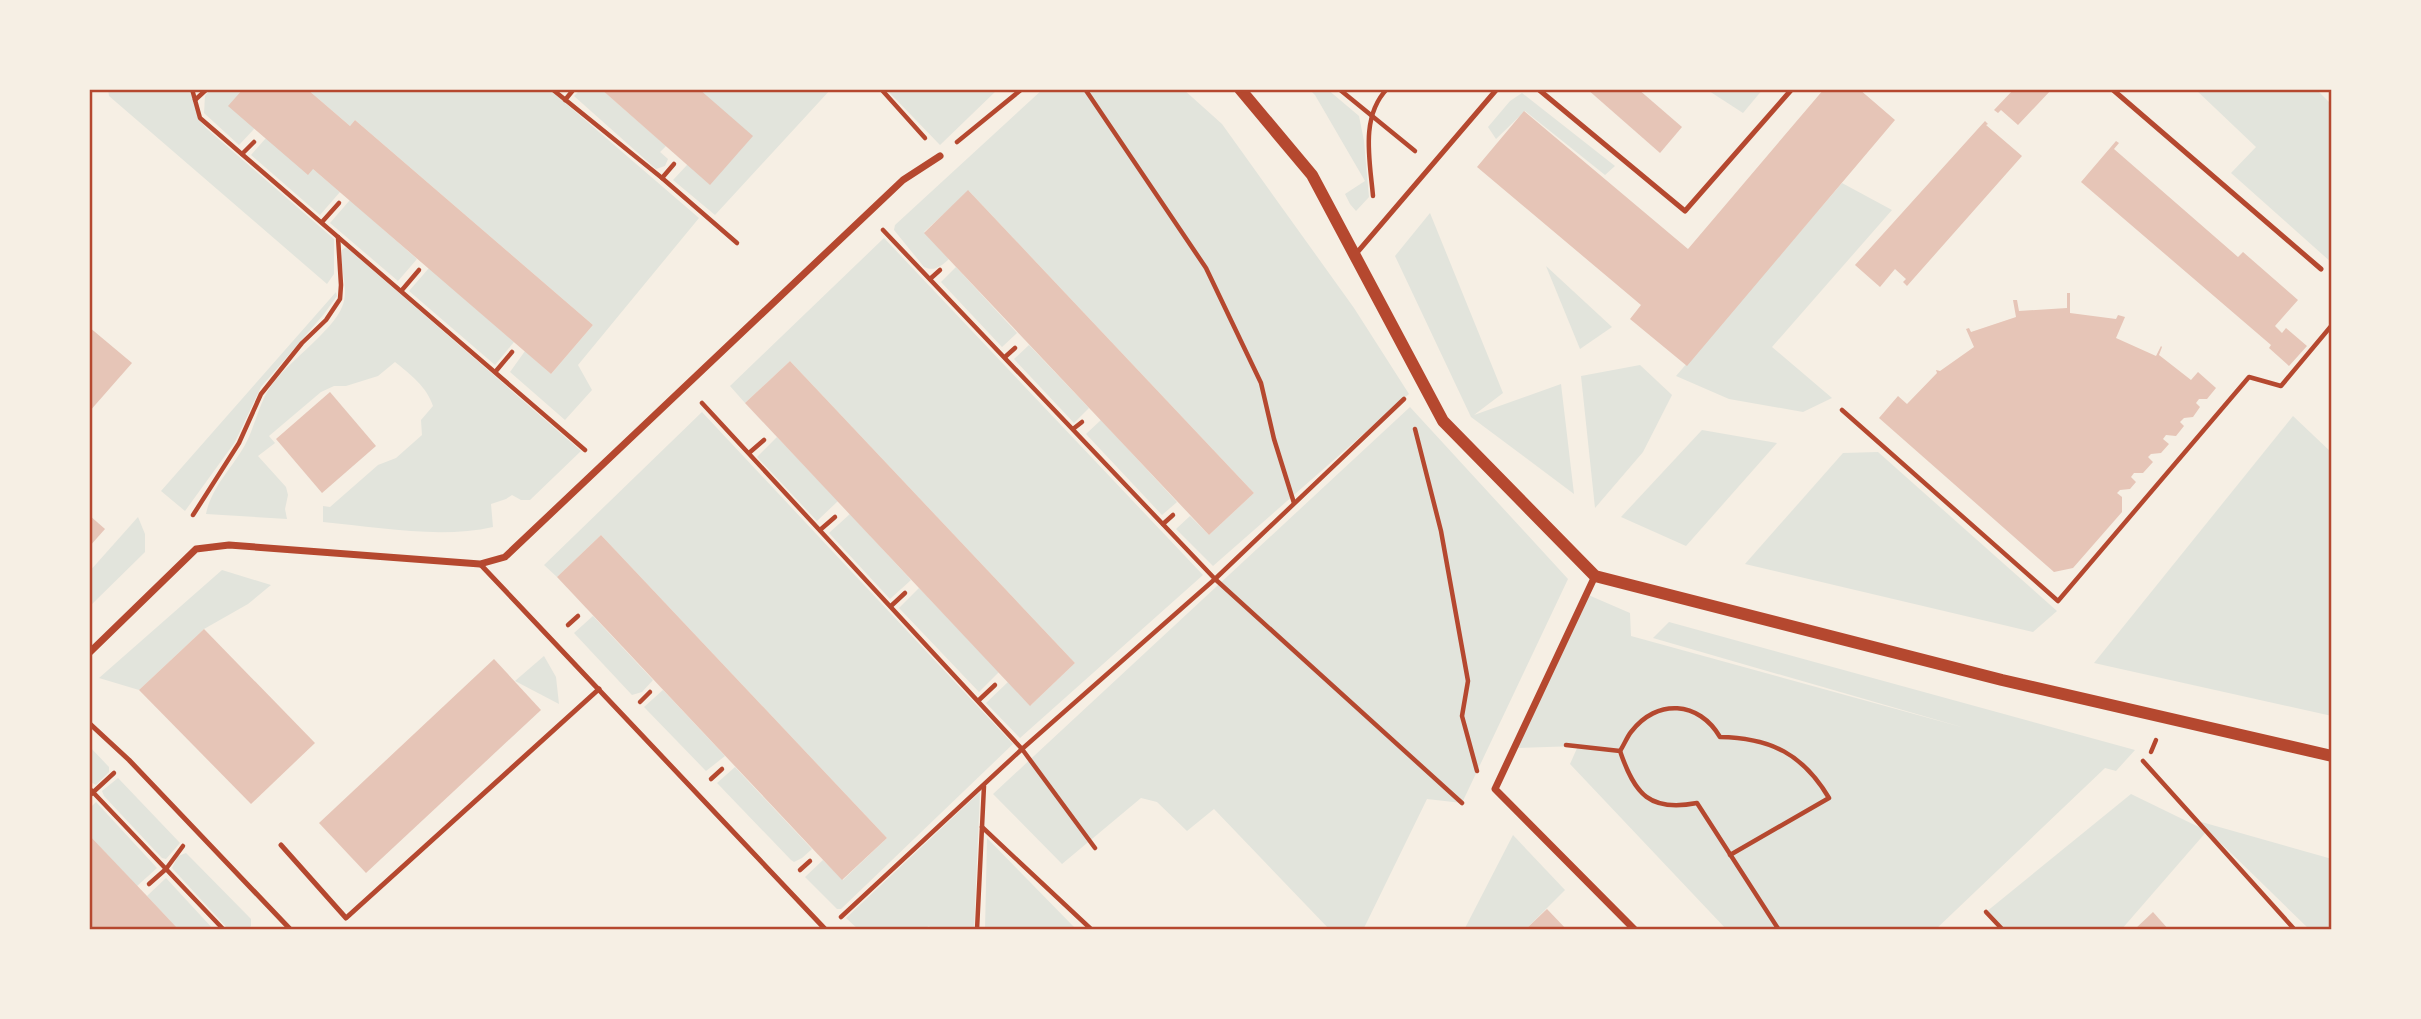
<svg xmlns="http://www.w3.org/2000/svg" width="2421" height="1019" viewBox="0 0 2421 1019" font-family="'Asap Condensed',sans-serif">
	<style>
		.green { fill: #e2e4dc }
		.building { fill: #e6c5b7 }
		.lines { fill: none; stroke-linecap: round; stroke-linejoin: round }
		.path { stroke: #b5482f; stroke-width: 4.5 }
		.service { stroke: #b5482f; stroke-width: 5 }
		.minor { stroke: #b5482f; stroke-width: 7 }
		.tertiary { stroke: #b5482f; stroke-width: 12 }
		.neatline { fill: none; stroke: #b5482f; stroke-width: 2.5 }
	</style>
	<rect width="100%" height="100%" fill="#f6efe4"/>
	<!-- green -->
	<g class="green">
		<polygon points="108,89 190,89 199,120 207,129 334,239 334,274 327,284 109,96"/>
		<polygon points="210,89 243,89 254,129 239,145 204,113 205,96"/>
		<polygon points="307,89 549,89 699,218 578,365 592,390 565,420 510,372 525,351 551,374 593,325 355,120 350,126"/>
		<polygon points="581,89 601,89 666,146 660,152 668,159 665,166 656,169 574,96"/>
		<polygon points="699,89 831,89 715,215 673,180 687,165"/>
		<polygon points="886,89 998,89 940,145"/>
		<path d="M 1043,89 L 1183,89 L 1222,124 L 1354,308 L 1409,394 L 1213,566 L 1176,529 L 1190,516 L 1209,535 L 1254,493 L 969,191 L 924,232 L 949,259 C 941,266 935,272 924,267 L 894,230 L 895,225 Z"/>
		<polygon points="1309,89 1327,89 1359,116 1364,141 1369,197 1356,211 1350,204 1345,194 1365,181 1315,95"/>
		<polygon points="1706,89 1763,89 1743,113"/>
		<polygon points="2195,89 2316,89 2332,105 2332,263 2231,173 2256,147"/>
		<polygon points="1522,93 1615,166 1605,175 1525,111 1496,139 1488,127 1510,101"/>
		<polygon points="266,138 313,169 340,192 320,215 251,155"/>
		<polygon points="1842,183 1892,210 1772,347 1832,398 1803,412 1729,399 1676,376"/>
		<polygon points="350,200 417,259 398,281 330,223"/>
		<polygon points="1430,213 1503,393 1474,415 1561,384 1574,494 1471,417 1395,256"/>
		<polygon points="884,238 1203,575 1020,738 986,703 1008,682 1031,705 1075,663 790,361 745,403 730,386"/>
		<path d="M 346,247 L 581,451 L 530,500 L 521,500 L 512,495 L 506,499 L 491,504 L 493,527 C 440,539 377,527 323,522 L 323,506 L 330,507 L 378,465 L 396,458 L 422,435 L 421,420 L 433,406 C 427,387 410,374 395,362 L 378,376 L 346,386 L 334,386 L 321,392 L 269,436 L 275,443 L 258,456 L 286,487 L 288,495 L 285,509 L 287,519 L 206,514 C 211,488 232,468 245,445 C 256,425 259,400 274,382 C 290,361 333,330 342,307 C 350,289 339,268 342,250 Z"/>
		<polygon points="1546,266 1612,327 1580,349"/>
		<polygon points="956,267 1017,333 1002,347 941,282"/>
		<polygon points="429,268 514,342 495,365 409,291"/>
		<polygon points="336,292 337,296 324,314 261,387 235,442 185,511 161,491"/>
		<polygon points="1029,345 1089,408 1074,423 1014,359"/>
		<polygon points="1640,365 1672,395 1643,452 1595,508 1581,376"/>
		<polygon points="1410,407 1568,579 1462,803 1427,799 1363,930 1330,930 1214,809 1187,831 1157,802 1141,798 1062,864 993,794"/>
		<polygon points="702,412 1013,744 841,909 837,909 805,877 823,860 843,880 887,838 601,535 557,577 544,565"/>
		<polygon points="2293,416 2332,453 2332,716 2094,663"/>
		<polygon points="1101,420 1177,502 1162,515 1086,434"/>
		<polygon points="1702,430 1777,443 1686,546 1621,517"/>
		<polygon points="777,437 838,501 817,521 757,457"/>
		<polygon points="1878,452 2057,611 2033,632 1745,564 1843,453"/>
		<polygon points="850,514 911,580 890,599 829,533"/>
		<polygon points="138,517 145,534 145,552 89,607 89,572"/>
		<polygon points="222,570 271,585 248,604 204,629 139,690 99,678"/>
		<polygon points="919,588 999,672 979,692 899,608"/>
		<polygon points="1586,594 1630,613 1631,636 1965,728 1653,638 1669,622 2135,750 2116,771 2105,768 1935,930 1727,930 1570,764 1578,746 1515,748"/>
		<polygon points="593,616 653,680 642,692 632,695 574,633"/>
		<polygon points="544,656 556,677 559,704 515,681"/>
		<polygon points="663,690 725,756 706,771 644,707"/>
		<polygon points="89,746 109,767 109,772 96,785 89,781"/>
		<polygon points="735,767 812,849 802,858 794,862 791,860 717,783"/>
		<polygon points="118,778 180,843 166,859 162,858 104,796 102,791"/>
		<polygon points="980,792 974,930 932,930 929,926 922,930 859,930 846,918"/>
		<polygon points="2131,794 2207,831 2121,930 2006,930 1986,912"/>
		<polygon points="96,802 157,868 137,886 89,835 89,809"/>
		<polygon points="2198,821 2332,859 2332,930 2310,930"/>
		<polygon points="1513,835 1565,890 1525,930 1464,930"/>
		<polygon points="987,838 1074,927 1066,930 985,930"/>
		<polygon points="186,853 251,919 251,926 247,930 229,930 172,868 178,856"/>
		<polygon points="166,878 214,930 179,930 147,896"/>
	</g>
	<!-- building -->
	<g class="building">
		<polygon points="243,89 307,89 350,126 355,120 593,325 551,374 313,169 308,175 228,106"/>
		<polygon points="601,89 699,89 753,136 710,185"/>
		<polygon points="1587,89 1638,89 1682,127 1660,153"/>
		<polygon points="1824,89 1859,89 1895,120 1687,366 1630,319 1641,305 1477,167 1524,111 1688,249"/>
		<polygon points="2014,89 2052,89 2018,125 2001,110 1998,113 1994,110"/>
		<polygon points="1985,121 1988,124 1986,125 2022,156 1907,286 1903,282 1906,279 1895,269 1880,287 1855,265"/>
		<polygon points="2116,141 2119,143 2114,149 2238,257 2243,252 2298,300 2275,326 2282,333 2286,328 2307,346 2289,366 2269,348 2271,345 2081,182"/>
		<polygon points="968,190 1254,493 1209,535 924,233"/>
		<polygon points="2067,293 2070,293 2070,313 2116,319 2118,315 2125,317 2116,338 2156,356 2161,346 2162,347 2159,355 2191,380 2198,372 2216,388 2207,399 2199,399 2196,403 2200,407 2193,417 2184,418 2180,422 2184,426 2176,436 2166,435 2163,439 2169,444 2161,453 2151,454 2148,457 2153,462 2143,473 2134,473 2131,477 2136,482 2130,489 2120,490 2117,493 2122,497 2122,512 2073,568 2054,572 1879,418 1898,396 1907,404 1937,373 1936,370 1940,371 1974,347 1966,329 1969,328 1971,332 2016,317 2013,300 2017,300 2019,311 2067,308"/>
		<polygon points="89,327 132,363 89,412"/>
		<polygon points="790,361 1075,663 1030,706 745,403"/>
		<polygon points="330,392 376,446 322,493 276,439"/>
		<polygon points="89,515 105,529 89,547"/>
		<polygon points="601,535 887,838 842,880 557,577"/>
		<polygon points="204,629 315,743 251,804 139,690"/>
		<polygon points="494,659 541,710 366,873 319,823"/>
		<polygon points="89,835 147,896 179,930 89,930"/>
		<polygon points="1547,909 1567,930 1525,930"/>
		<polygon points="2153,912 2169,930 2134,930"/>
	</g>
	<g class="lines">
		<!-- path -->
		<g class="path">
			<polyline points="192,89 200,118 585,450"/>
			<polyline points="552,89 662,178 737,243"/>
			<polyline points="881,89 925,138"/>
			<polyline points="1085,89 1206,268 1261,383 1274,439 1294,503"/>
			<polyline points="1339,89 1415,151"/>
			<polyline points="195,100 207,89"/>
			<polyline points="565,100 574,89"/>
			<polyline points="957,142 1022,89"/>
			<polyline points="242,154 254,142"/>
			<polyline points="662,178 674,164"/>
			<path d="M 1373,196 C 1370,161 1360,117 1387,89"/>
			<polyline points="322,222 339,203"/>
			<polyline points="883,230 1215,579 1462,803"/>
			<polyline points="930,279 940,270"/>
			<polyline points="402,290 419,270"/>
			<polyline points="1005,357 1015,348"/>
			<polyline points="496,371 512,352"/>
			<polyline points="702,403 1022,749 1095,848"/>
			<polyline points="1842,410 2058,601 2249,377 2281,386 2332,325"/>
			<polyline points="1073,429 1082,422"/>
			<polyline points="1415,429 1441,531 1468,681 1462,716 1477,771"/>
			<polyline points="749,453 764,440"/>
			<polyline points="193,515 239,443 261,394 302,343 326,320 340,299 341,285 338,237"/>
			<polyline points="1163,524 1173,515"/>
			<polyline points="820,530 835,517"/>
			<polyline points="891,606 905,593"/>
			<polyline points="568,625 578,616"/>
			<polyline points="979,700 995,685"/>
			<polyline points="640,702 650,692"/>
			<path d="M 1566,745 L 1620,751 C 1635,795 1650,812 1697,803 L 1779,930"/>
			<path d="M 1620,751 C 1624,745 1627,737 1631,732 C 1657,698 1699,701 1720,737 C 1771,738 1803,754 1829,798 L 1730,855"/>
			<polyline points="2151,752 2156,740"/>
			<polyline points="2143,761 2295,930"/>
			<polyline points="711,779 722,769"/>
			<polyline points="89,788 224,930"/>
			<polyline points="89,796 114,773"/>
			<polyline points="982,827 1092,930"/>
			<polyline points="800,870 810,861"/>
			<polyline points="149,884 166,869 183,846"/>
			<polyline points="1986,912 2003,930"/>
			<polyline points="841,917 1022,749 1215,579 1404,399"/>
			<polyline points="977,930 984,786"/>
		</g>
		<!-- service -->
		<g class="service">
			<polyline points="1538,89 1685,211 1792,89"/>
			<polyline points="2112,89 2321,269"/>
			<polyline points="1355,255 1497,89"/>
			<polyline points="480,564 826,930"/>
			<polyline points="89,723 129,760 291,930"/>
			<polyline points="281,845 346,918 599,689"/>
		</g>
		<!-- minor -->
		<g class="minor">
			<polyline points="1595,576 1495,789 1635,930"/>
			<polyline points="89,653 196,549 229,545 480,564 505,557 903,180 940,156"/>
		</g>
		<!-- tertiary -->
		<polyline class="tertiary" points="1240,89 1312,175 1443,421 1595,576 2002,680 2332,756"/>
	</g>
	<!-- border -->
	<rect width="2421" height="1019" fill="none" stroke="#f6efe4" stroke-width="182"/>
	<rect x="91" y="91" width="2239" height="837" class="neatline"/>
</svg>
